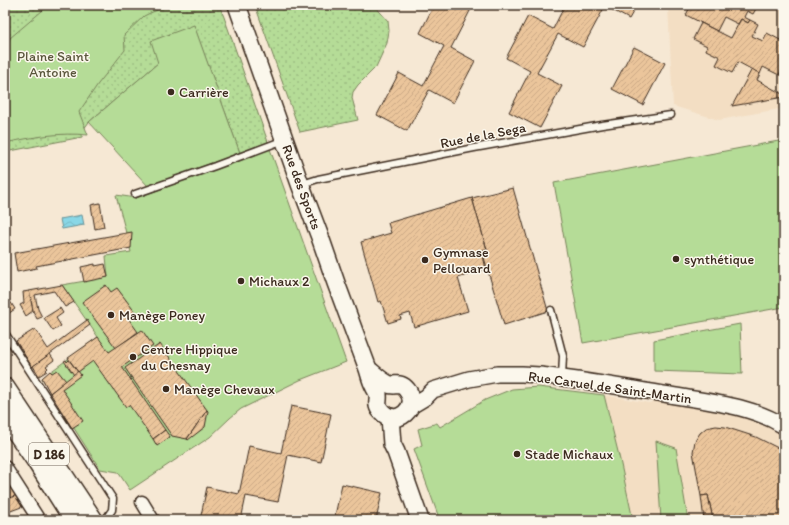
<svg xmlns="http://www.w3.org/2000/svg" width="789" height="525" viewBox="0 0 789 525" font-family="Itim,sans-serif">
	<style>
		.built { fill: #f3dec3 }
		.grass { fill: url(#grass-dots); stroke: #78835a }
		.green { fill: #b5dc97; stroke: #78835a }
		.water { fill: url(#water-waves); stroke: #6a9296 }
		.building { fill: url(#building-hatch); stroke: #3b2a1e }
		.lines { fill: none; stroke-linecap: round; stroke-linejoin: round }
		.service-casing { stroke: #3b2a1e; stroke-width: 9 }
		.minor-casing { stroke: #3b2a1e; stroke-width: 15 }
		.tertiary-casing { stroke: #3b2a1e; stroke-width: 18 }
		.secondary-casing { stroke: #3b2a1e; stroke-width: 20 }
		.primary-casing { stroke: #3b2a1e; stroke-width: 22 }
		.service { stroke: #fbf7ec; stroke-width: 6 }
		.minor { stroke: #fbf7ec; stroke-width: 12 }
		.tertiary { stroke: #fbf7ec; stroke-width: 15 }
		.secondary { stroke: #fbf7ec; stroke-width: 17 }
		.primary { stroke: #fbf7ec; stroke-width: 19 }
		.poi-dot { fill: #3b2a1e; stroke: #fbf7ec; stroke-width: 1.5 }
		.labels { text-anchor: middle; stroke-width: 3; stroke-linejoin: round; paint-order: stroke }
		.shield { fill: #fbf7ec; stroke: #75685c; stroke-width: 1 }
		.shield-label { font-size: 13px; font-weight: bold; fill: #3b2a1e }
		.park-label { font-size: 14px; fill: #5a563c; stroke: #fbf7ec }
		.poi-label { font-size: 14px; fill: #3b2a1e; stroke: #fbf7ec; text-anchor: start }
		.street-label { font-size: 14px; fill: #3b2a1e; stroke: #fbf7ec }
	</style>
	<defs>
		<pattern id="grass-dots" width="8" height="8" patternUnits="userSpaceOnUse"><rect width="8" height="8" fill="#b5dc97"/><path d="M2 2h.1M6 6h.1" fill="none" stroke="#9dbd82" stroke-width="1.8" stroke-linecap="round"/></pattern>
		<pattern id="water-waves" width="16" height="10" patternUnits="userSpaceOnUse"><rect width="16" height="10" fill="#89d7e6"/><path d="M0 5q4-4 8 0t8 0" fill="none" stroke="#77b9c5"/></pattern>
		<pattern id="building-hatch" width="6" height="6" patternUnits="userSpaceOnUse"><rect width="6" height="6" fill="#ebc59b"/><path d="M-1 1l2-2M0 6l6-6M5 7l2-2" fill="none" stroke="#caa985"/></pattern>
	</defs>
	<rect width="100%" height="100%" fill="#f6e8d4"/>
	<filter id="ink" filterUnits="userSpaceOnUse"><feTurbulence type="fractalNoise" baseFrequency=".025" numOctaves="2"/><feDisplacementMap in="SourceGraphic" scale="8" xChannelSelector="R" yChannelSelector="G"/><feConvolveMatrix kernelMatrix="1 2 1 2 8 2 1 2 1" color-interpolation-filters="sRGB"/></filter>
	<g filter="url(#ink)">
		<!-- built -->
		<g class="built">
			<polygon points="668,5 784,5 784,108 719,120 673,106"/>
			<polygon points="604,395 649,403 656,400 721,410 746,417 766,426 784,435 784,520 633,520"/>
		</g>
		<!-- grass -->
		<g class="grass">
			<polygon points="5,5 219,5 224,17 268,142 240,153 194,26 158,63 89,122 83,130 82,137 5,152"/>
			<polygon points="255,5 374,5 388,21 389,31 387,43 376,67 358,85 353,92 352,98 358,120 300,132"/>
		</g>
		<!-- green -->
		<g class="green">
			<path d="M 49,5 L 170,5 L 150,13 L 144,16 L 124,35 L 125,50 L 98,84 L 79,112 L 88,135 C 60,132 33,137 5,143 L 5,50 L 10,38 Z"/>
			<polygon points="194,25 240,153 148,186 89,122 158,63 151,41"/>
			<polygon points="784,140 784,307 583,343 554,183"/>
			<polygon points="270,149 346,362 300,380 241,409 230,418 210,437 130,490 118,472 100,469 42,378 98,337 62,285 108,277 106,256 131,252 116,195 136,198"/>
			<polygon points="740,324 742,374 654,371 654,340"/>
			<polygon points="538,387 604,395 620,460 633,520 433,520 433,518 438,515 414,449 422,445 418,429 437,423 440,427 485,400 512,389"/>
			<polygon points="656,441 676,448 688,520 661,520"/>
		</g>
		<!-- water -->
		<polygon class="water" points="82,215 84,225 62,229 60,219"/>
		<!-- building -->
		<g class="building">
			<polygon points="434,5 469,5 472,7 451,48 475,61 453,103 429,90 407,131 377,115 399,73 423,86 444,46 420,33"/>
			<polygon points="565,5 637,5 629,19 605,6 583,47 558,34 537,73 562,86 540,128 509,112 530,71 506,58 528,16 553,29"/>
			<polygon points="691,5 703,5 709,8 711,5 758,5 753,14 747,11 744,17 750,20 748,23 741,19 738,24 724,17 717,31 686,15"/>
			<polygon points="741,19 748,23 750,20 758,24 752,36 763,41 767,33 784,42 784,68 783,67 779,75 763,67 760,74 738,62 732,73 716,65 720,57 706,50 707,46 693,39 701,23 731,38"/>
			<polygon points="634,47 665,63 643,105 612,89"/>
			<polygon points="752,69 760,74 757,80 784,95 784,97 732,106"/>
			<polygon points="513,188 548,311 504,325 482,251 487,250 472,198"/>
			<polygon points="472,198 487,250 482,251 486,269 458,278 468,311 414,327 410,313 400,316 401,319 388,323 381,301 378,302 361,242 391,233 388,223"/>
			<polygon points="100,203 104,227 95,229 91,205"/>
			<polygon points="132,232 131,248 36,266 37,268 17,272 14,253"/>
			<polygon points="95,264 95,266 105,264 108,277 84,282 81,267"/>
			<polygon points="62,285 74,302 65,307 54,291 35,295 38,309 42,317 37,319 33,311 29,291"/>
			<polygon points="106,285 111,292 117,288 135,312 128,318 138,332 116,348 82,302"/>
			<polygon points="29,291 33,311 26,316 20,305 24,303 23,292"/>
			<polygon points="5,295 6,295 15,309 5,316"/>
			<polygon points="60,308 63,313 56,318 61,326 53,331 44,318"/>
			<polygon points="87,320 90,325 32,367 16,341 35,329 48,349"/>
			<polygon points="142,330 153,346 122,367 165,430 153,439 129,405 126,407 93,361 78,372 68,358 98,337 109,352"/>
			<polygon points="160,344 207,410 187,439 172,436 125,368"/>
			<polygon points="50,354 54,360 46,366 48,368 46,370 47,371 39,376 33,366"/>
			<polygon points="66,360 67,362 69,360 78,372 74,375 64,361"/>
			<polygon points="57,370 66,381 50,393 42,378 50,371 52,373"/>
			<polygon points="78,371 81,375 62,389 83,421 72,428 50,393"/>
			<polygon points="291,406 331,414 321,462 288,455 278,502 246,496 241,520 200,520 207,487 239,494 249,446 281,453"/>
			<polygon points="207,410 208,411 205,427 188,440 187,439"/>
			<polygon points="716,426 725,427 756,437 784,451 784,520 713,520 708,495 701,496 693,452 695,441 700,433 706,428"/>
			<polygon points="165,430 170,437 157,446 153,439"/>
			<polygon points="342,484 382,493 376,520 334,520"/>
			<polygon points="11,486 17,495 5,500 5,488"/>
			<polygon points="17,495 24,506 8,512 5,506 5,500"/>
			<polygon points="708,495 713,520 704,520 701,496"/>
		</g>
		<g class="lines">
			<!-- service casing -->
			<g class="service-casing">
				<g id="service">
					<polyline points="302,184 318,179 474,148 602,125 671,115"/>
					<polyline points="135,194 215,166 284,140"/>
					<polyline points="551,310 563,356 562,377"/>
					<polyline points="5,333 113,499 112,510 105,520"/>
				</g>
			</g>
			<!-- minor casing -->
			<g class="minor-casing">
				<g id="minor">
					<polyline points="5,467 39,520"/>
					<polyline points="142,502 153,520"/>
				</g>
			</g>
			<!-- tertiary casing -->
			<g class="tertiary-casing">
				<path id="tertiary" d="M 411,406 L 426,397 L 433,390 L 469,379 L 497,374 L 522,374 L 540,375 C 583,380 626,388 670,395 C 709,402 750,405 784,426"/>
			</g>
			<!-- secondary casing -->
			<g class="secondary-casing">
				<g id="secondary">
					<path d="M 237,5 L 300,184 L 320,237 L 336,283 L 368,369 C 370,375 371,381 374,386 C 375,389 378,392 378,395 C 379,401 375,405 382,412 C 396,428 421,407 407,390 C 400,381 395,387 388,384 C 381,381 374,374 368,369"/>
					<polyline points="390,417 392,444 396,452 420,520"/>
				</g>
			</g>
			<!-- primary casing -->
			<g class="primary-casing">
				<g id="primary">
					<polyline points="5,388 93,520"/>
					<polyline points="5,415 36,460 74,520"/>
				</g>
			</g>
			<!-- service -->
			<use href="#service" class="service"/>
			<!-- minor -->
			<use href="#minor" class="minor"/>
			<!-- tertiary -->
			<use href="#tertiary" class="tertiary"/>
			<!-- secondary -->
			<use href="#secondary" class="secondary"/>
			<!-- primary -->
			<use href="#primary" class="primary"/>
		</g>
	</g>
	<!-- markers -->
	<g class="poi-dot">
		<circle cx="171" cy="92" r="4"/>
		<circle cx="676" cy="259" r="4"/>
		<circle cx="425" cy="260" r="4"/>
		<circle cx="241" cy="281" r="4"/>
		<circle cx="111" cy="315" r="4"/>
		<circle cx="133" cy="357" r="4"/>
		<circle cx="166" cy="389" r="4"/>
		<circle cx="517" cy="454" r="4"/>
	</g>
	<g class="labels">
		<!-- shield labels -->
		<rect class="shield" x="29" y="443" width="40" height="22" rx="3"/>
		<g class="shield-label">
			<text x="49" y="459">D 186</text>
		</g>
		<!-- park labels -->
		<g class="park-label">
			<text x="53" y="61">Plaine Saint<tspan x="53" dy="16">Antoine</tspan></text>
		</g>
		<!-- poi labels -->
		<g class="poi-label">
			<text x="179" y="97">Carrière</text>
			<text x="433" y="257">Gymnase<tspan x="433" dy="16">Pellouard</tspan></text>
			<text x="684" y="264">synthétique</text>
			<text x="249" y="286">Michaux 2</text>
			<text x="119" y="320">Manège Poney</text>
			<text x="141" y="354">Centre Hippique<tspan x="141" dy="16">du Chesnay</tspan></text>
			<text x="174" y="394">Manège Chevaux</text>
			<text x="525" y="459">Stade Michaux</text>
		</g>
		<!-- street labels -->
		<g class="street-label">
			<text transform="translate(483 135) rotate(-11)" y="5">Rue de la Sega</text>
			<text transform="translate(302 187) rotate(70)" y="5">Rue des Sports</text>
			<text transform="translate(610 387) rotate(8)" y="5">Rue Caruel de Saint-Martin</text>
		</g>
	</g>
	<!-- margin -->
	<rect width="789" height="525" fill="none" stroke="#fbf7ec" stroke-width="20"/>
	<rect x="10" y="10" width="769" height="505" fill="none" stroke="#3b2a1e" stroke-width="1.5" filter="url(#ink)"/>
</svg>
